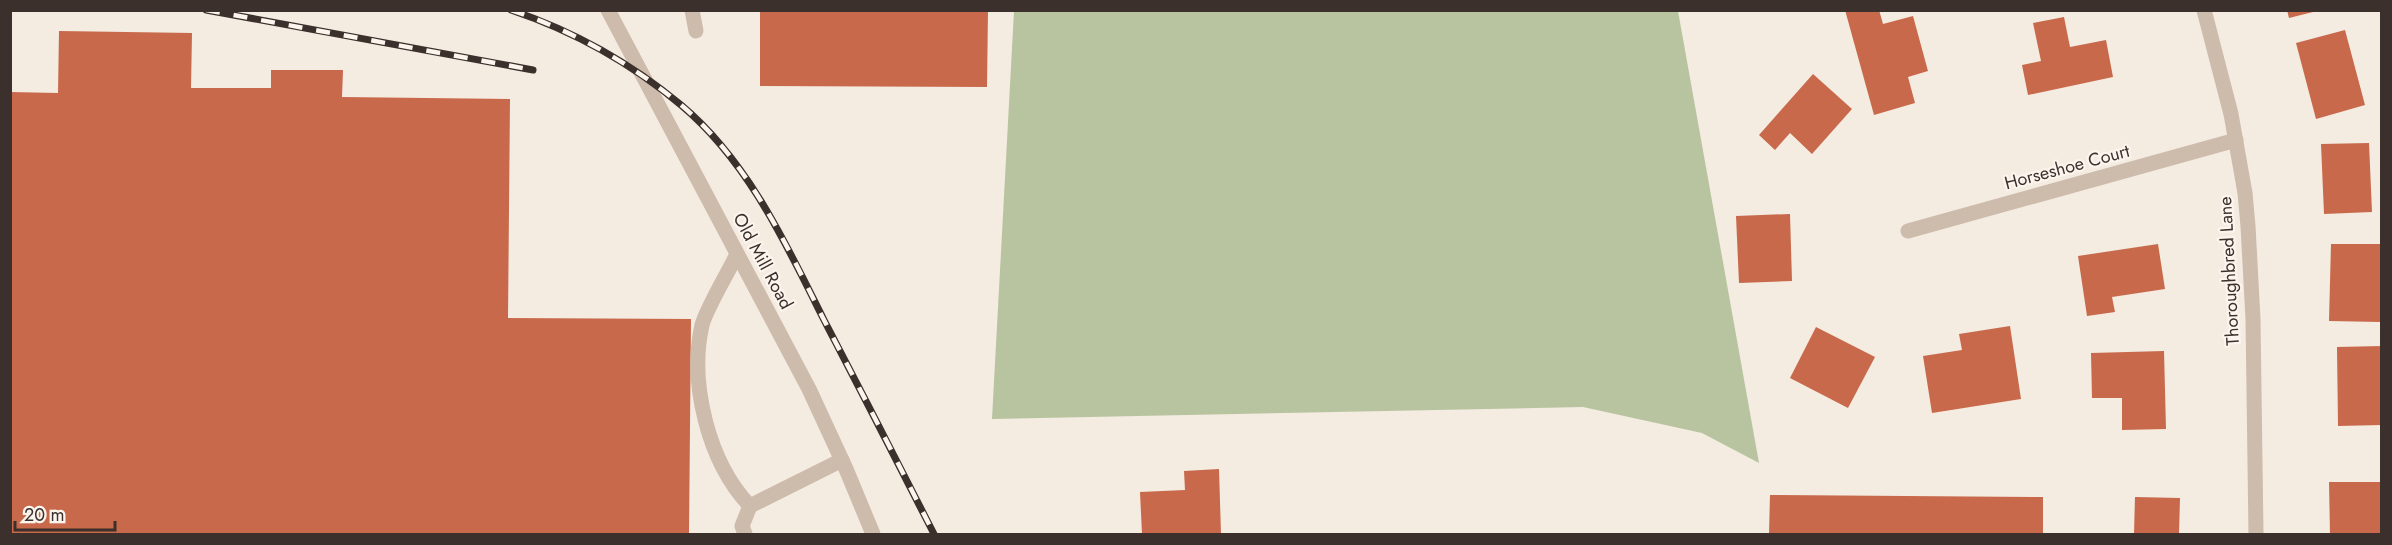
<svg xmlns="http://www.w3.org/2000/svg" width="2392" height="545" viewBox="0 0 2392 545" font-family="Jost,sans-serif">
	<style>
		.green { fill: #b8c4a0 }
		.building { fill: #c8694b }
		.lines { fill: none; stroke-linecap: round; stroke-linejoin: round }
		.service { stroke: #cdbbac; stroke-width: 15 }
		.minor { stroke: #cdbbac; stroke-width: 15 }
		.tertiary { stroke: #cdbbac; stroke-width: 15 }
		.rail-casing { stroke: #3b302b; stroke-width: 7 }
		.rail { stroke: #fbf5ee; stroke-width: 4.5; stroke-dasharray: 14; stroke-linecap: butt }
		.labels { text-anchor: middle; stroke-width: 4.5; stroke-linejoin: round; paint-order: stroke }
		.street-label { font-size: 18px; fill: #3b302b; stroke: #fbf5ee }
	</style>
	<rect width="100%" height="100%" fill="#f4ebe1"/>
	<!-- green -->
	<polygon class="green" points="1014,11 1678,11 1759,463 1702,433 1583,407 992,419"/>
	<!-- building -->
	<g class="building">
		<polygon points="760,10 988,10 987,87 760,86"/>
		<polygon points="1845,10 1879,10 1883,24 1913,16 1928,71 1908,77 1915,103 1874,115"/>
		<polygon points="2287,10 2316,10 2317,11 2289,18"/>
		<polygon points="2064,17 2070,47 2106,40 2113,77 2028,95 2022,65 2041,61 2033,23"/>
		<polygon points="2345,30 2365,105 2316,119 2296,43"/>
		<polygon points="59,31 192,33 191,88 271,88 271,70 343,70 342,97 510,99 508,318 691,319 689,534 10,534 10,92 58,93"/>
		<polygon points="1813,74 1852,109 1812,154 1790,133 1775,150 1759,135"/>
		<polygon points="2369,143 2372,212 2324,214 2321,144"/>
		<polygon points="1790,214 1792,281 1739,283 1736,216"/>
		<polygon points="2158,244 2165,289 2112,297 2115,312 2087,316 2078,256"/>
		<polygon points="2331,244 2381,244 2380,322 2329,321"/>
		<polygon points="2010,326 2021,399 1932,413 1923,356 1962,350 1959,334"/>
		<polygon points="1816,327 1875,357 1848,408 1790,378"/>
		<polygon points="2382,346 2382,425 2338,426 2337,347"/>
		<polygon points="2164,351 2166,429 2122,430 2122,398 2092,398 2091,353"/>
		<polygon points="1219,469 1221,534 1142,534 1140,492 1185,490 1184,471"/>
		<polygon points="2329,482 2382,482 2382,534 2330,534"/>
		<polygon points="1770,495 2043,497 2043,534 1769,534"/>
		<polygon points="2135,497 2180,498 2179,534 2134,534"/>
	</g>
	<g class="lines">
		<!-- service -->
		<g class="service">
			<polyline points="692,10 696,31"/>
			<path d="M 737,254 C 728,273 707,307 702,325 C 689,383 708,462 750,506 L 842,460"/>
			<polyline points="745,534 742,526 750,506"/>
		</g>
		<!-- minor -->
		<g class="minor">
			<polyline points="2204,10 2231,114 2245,193 2248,226 2253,319 2256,534"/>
			<polyline points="1908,231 2236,140"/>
		</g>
		<!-- tertiary -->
		<polyline class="tertiary" points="608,10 809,389 846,469 873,534"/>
		<!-- rail casing -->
		<g class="rail-casing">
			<g id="rail">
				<polyline points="206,10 533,70"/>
				<path d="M 511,10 C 573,31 631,63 681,105 C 748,161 786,244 824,320 C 861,391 898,463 934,534"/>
			</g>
		</g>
		<!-- rail -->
		<use href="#rail" class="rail"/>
	</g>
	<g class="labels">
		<!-- street labels -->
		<g class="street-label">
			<text transform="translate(2067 167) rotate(-15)" y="6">Horseshoe Court</text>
			<text transform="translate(763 261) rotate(62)" y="6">Old Mill Road</text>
			<text transform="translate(2229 271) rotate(-93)" y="6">Thoroughbred Lane</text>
		</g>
	</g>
	<!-- border -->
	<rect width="2392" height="545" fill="none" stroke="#3b302b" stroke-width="24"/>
	<!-- scale -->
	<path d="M15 521v9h100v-9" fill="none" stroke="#3b302b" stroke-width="3"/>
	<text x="24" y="521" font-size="18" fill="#3b302b" stroke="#fbf5ee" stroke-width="4.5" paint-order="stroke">20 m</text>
</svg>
